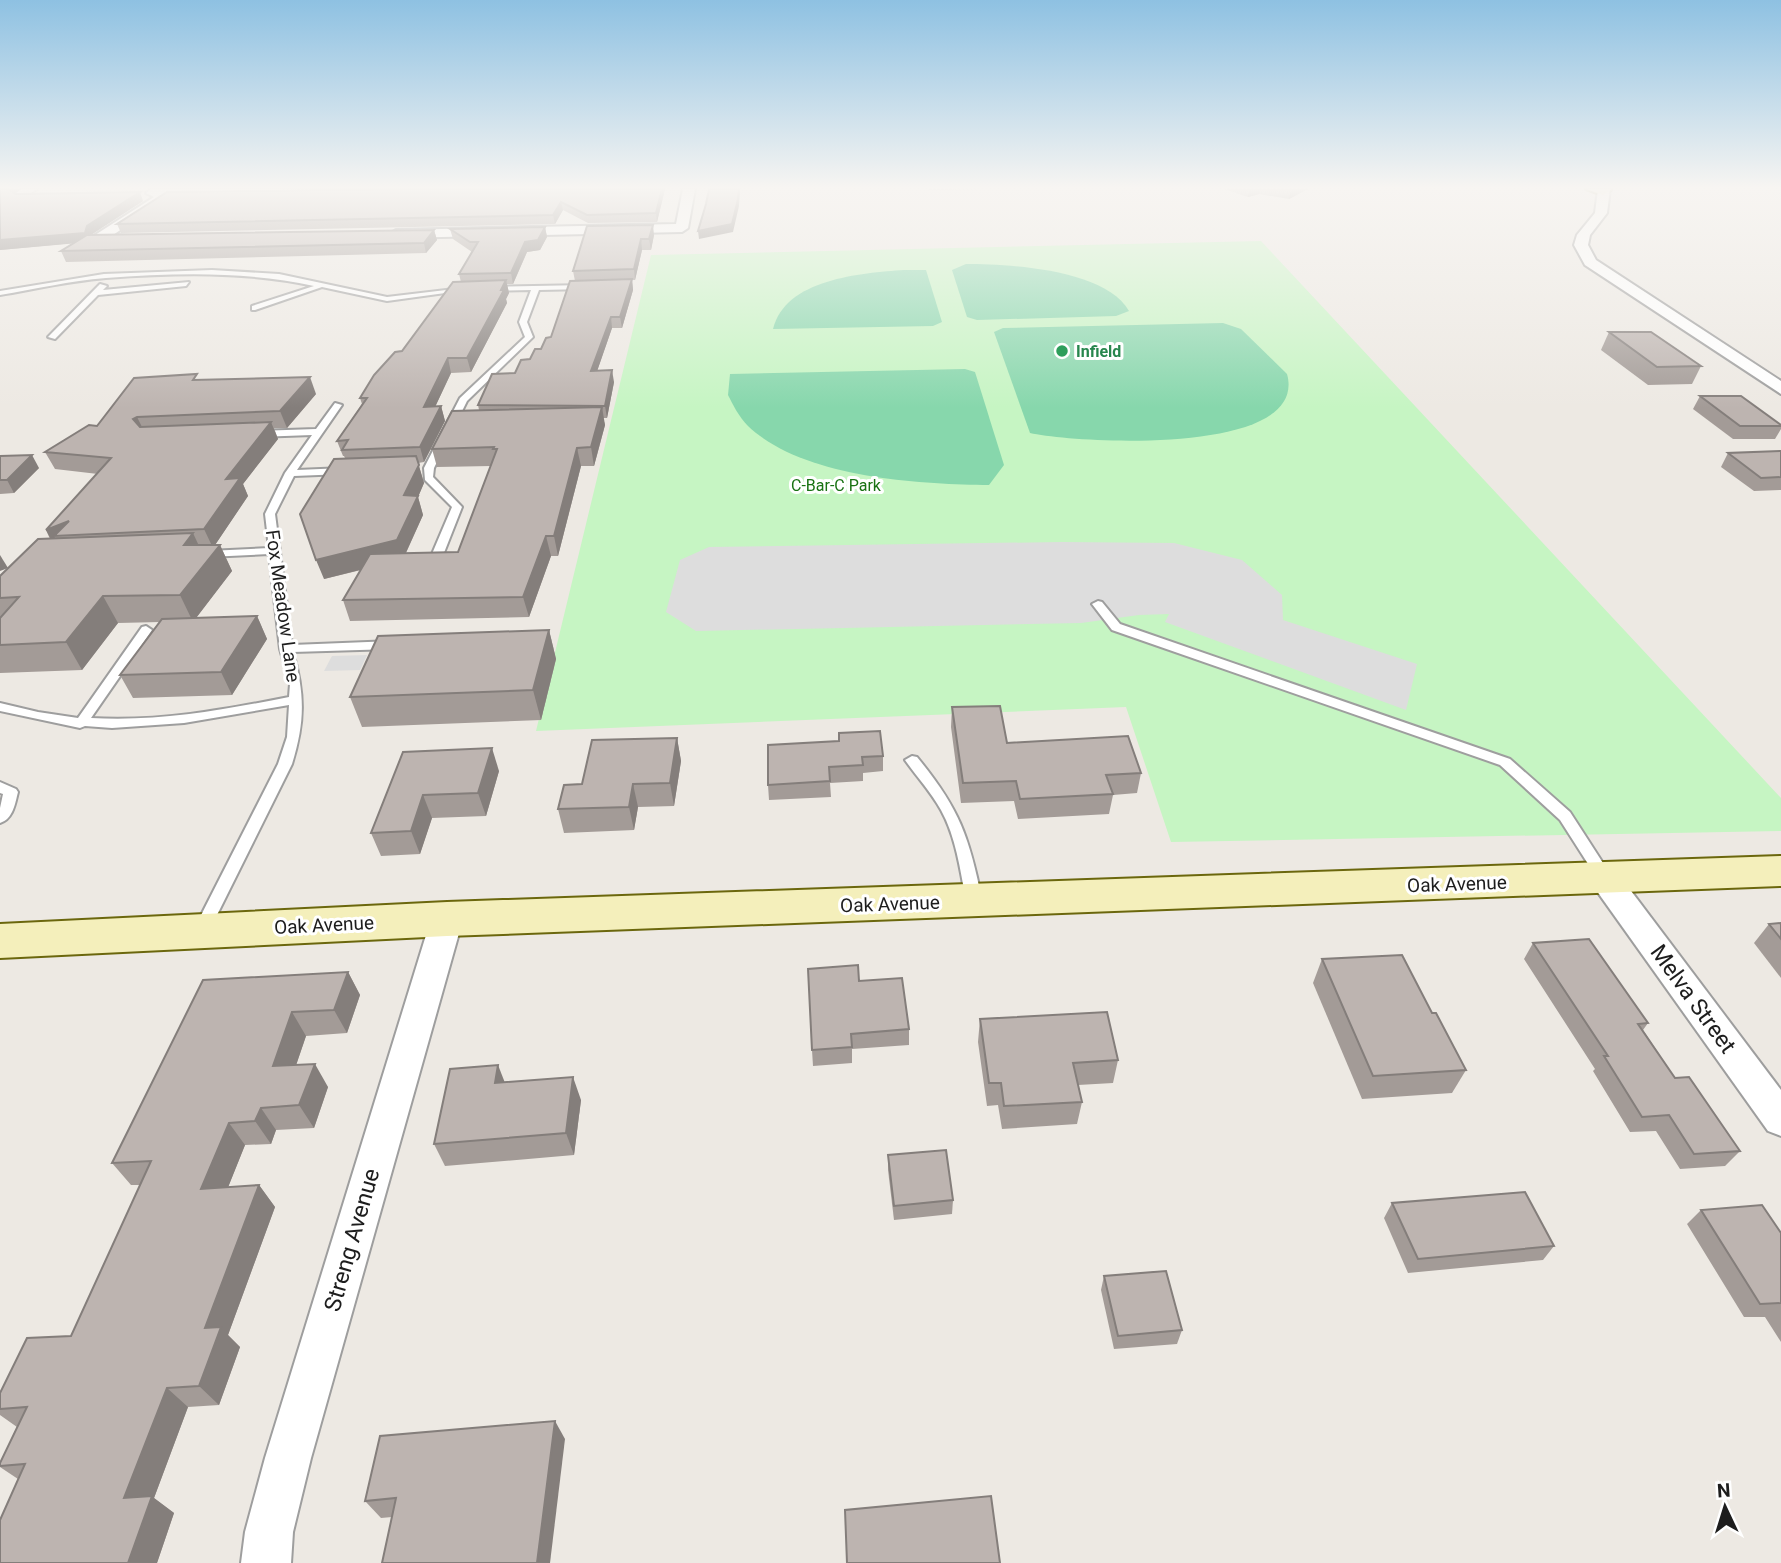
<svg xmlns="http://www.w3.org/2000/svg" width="1781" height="1563" font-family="Roboto,sans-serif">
<rect width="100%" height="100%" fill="#ede9e3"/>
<path fill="#c6f5c3" d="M1261,241L1781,798V831L1171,842L1126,707L536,731L651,255Z"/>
<g fill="#87d7ac">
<path d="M966,264C1009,264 1105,269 1129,311L1116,316L977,320L967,317L952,270Z"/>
<path d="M904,270H926L942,322L933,326L773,329C785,279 861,273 904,270Z"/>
<path d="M1223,323L1241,329L1287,374C1310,457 1073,443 1030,433L994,332L1003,328Z"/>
<path d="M965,369L975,372L1004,465L989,485C918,484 803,478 748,426C739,417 733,405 728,395L730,374Z"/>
</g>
<g fill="#ddd">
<path d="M1062,542L1174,543L1242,560L1282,595L1283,620L1417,664L1406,710L1165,622L1169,614L1139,615L1081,623L696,631L666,612L680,560L709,547Z"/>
<path d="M367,655L360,670L324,671L332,656Z"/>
</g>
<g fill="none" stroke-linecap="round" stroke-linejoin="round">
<defs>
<g id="lane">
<path d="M212,270L279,274L387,297L463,288L467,290L387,301L322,287L255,310H252V306L314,286C246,271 175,273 106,278C70,281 35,289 0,295V291L104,274Z"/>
<path d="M189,282L186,286L98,295L55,339L48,337L100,284L107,286L103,290Z"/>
<path d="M585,285L588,289L539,290L527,322L533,337L467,401L434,468L433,477L462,507L438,568L436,570H428L426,568L452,507L425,480L424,468L460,398L525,337L519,322L531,290L490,291L486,289L490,287Z"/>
<path d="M335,403L342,405L297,470L344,468L349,471L344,474L294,476L275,514L292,645L393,641L399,645L393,649L293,652C305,694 305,722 292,764L209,931L207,935L201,937L195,935L193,931L278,764L287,737L289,705L184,723L112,728L85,726L80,728L0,711V703L38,712L78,718L142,627L146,626L152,630L91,718C158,722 223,710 289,697L290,684L280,649L269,554L208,557L203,554L208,551L269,548L265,514L285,473L312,435L257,437L252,434L257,431L316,429Z"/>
<path d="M1098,601L1102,602L1120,624L1510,759L1570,812L1612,877L1609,881H1599L1560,820L1500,765L1112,630L1092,604Z"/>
<path d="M912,756L917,757C959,808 969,836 982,900L980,904H968L966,900C960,869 956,837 941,810C931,792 917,777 905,760Z"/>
<path d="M0,782L16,789L18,792C15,804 13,819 0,823V808L3,794L0,793Z"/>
</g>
<g id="street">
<path d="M22,189H37L0,211V202Z"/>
<path d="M152,189H369L370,191L364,195L170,196L113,235L129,236V242L92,243V237L154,197L146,193Z"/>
<path d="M683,189H695L688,228L682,232L396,238L389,234L396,230L676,224Z"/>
<path d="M1598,189H1610L1607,213L1590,235L1588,245L1596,260L1781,381V394L1585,265L1574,245L1577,235L1595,213Z"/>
<path d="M1605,868L1616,871L1781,1090V1136L1768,1131L1594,887L1590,879L1594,871Z"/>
<path d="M447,907L458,910L463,919L311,1458L293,1532L291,1563H241L245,1532L265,1458L431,919L436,910Z"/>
</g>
<g id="secondary">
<path d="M1586,189H1611V190L1603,195Z"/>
<path d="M1781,856V886L447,936L0,958V924L447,902Z"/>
</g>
</defs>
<use href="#lane" stroke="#9e9e9e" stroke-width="4"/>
<use href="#street" stroke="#9e9e9e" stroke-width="4"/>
<use href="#secondary" stroke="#6b670d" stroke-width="4"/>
<use href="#lane" fill="#fff" fill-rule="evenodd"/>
<use href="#street" fill="#fff" fill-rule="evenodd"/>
<use href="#secondary" fill="#f4efbb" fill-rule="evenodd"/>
</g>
<g fill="#a39b97">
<path d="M0,189H32H20L15,194H16L143,201L90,235L434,230L437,240L426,253L66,262L61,251L74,243L0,250Z"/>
<path d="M665,189L657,222L588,223L563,210L555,224L121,233L117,224Z"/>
<path d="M929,189H996L929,190Z"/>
<path d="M1224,189H1308L1289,199L1259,194L1248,197Z"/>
<path d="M587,226L654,235L651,250H642L635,280H632L633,290L622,328H612L597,371L614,382L607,418H603L605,425L594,466H581L558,556H551L529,617L350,621L343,600L361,570L324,579L345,458L344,456H343L337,441L362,404L360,398L402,351L461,282L459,274L472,252L453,239L450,229L545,227L547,237L540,250L527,252L513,284H507L509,293L506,299L507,303L471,372L451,373L435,407L441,406L445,421L424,462L418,463L424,483L418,497L423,515L406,553L458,552L491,466L437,467L432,449L479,410L478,405L541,349L551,337L575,281L573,271Z"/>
<path d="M1609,332L1701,366L1692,384L1648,385L1601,350Z"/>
<path d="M199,380L316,394L287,428H274L278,439L243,484L248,496L215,545H220L232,571L196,618L257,616L267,639L232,695L133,698L120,675L160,622L118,623L82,670L0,673V576L50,539L46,530L98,474L55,469L45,452L97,426Z"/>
<path d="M1700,396L1781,425V429L1775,439H1733L1693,409Z"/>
<path d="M1781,451V490L1754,491L1721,467L1728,453Z"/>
<path d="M0,456L39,468L14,493L0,494Z"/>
<path d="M549,630L556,659L541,720L362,727L350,697Z"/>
<path d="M952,707L1007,743L1141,773L1137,793L1113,795L1109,814L1018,819L1014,801L961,803L951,727Z"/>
<path d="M677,738L681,761L674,806L638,807L634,830L564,833L558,809L582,784Z"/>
<path d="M768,745L883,756V771L863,773V781L830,783L831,797L769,800L768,785Z"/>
<path d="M403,752L499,771L486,816L432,818L420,854L381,856L371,833Z"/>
<path d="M1781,923V978L1754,943L1769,924Z"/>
<path d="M1533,943L1648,1023L1643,1030L1675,1078L1740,1151L1725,1166L1680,1169L1656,1131L1630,1132L1593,1071L1595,1069L1524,959Z"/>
<path d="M1322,959L1466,1070L1452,1093L1362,1099L1313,983Z"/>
<path d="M348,972L360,995L347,1033L306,1036L296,1065L328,1087L314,1128L276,1130L271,1144L245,1145L228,1187L259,1185L275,1207L228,1335L240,1347L219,1405L188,1407L154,1498L174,1513L157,1563H0L18,1479L0,1467V1463L17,1427L0,1415V1393L71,1336L141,1185H131L112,1163L203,980Z"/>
<path d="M859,981L909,1029V1045L852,1049V1063L813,1066L812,1050Z"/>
<path d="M980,1019L1118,1060L1113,1083L1078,1085L1082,1102L1077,1124L1002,1129L998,1105L987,1106L978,1042Z"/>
<path d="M505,1082L581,1100L574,1155L445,1166L434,1144Z"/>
<path d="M888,1155L953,1200L952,1214L894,1220L888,1170Z"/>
<path d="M1392,1203L1554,1246L1543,1260L1408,1273L1384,1218Z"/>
<path d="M1701,1210L1781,1233V1342L1765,1317H1744L1687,1224Z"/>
<path d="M1104,1276L1182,1330L1177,1344L1114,1349L1101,1290Z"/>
<path d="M565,1439L392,1517L381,1518L365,1501Z"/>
</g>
<g fill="#847e7b">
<path d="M8,189H20L12,197Z"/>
<path d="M662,189H665L657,222L656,213Z"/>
<path d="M739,189H740L739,206L733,232L699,239L698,231Z"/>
<path d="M1250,189H1260L1259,194L1248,197Z"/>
<path d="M1294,189H1308L1289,199L1291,191Z"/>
<path d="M140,192L143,201L91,235L89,242L0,250V240L87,226Z"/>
<path d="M561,202L563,210L555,224L553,215Z"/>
<path d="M653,225L654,235L651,250L649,239Z"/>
<path d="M545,227L547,237L540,250L527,252L513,284L511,273L525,242Z"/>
<path d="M434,230L437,240L426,253L424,243Z"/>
<path d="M641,239L642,250L635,280L634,269Z"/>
<path d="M632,279L633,290L622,328L620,317Z"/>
<path d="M506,280L509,293L506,299L507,303L471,372L467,358Z"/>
<path d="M611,317L612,328L593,383L591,371Z"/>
<path d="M448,358L451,373L428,422L424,407Z"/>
<path d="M612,370L614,382L607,418L605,406Z"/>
<path d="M310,377L316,394L287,428L280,411Z"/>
<path d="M441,406L445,421L424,462L420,447Z"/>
<path d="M602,407L605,425L594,466L591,447Z"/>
<path d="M137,417L145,433L133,419Z"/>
<path d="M271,422L278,439L243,484L248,496L213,548L204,529L226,479Z"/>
<path d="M577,448L581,466L558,556L554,536Z"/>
<path d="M32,455L39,468L14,493L7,480Z"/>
<path d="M416,456L424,483L418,497L423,515L403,559L324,579L316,560L404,495Z"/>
<path d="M69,521L54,536L60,547L56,549L46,530Z"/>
<path d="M193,533L205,559L184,545Z"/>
<path d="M546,536L551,556L529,617L523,597Z"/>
<path d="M220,545L232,571L193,622L180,595Z"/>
<path d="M0,555L8,568L0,571Z"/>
<path d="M103,596L118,623L82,670L66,642Z"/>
<path d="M257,616L267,639L232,695L221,672Z"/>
<path d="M549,630L556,659L541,720L533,690Z"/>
<path d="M677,738L681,761L674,806L670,783Z"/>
<path d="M492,748L499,771L486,816L478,793Z"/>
<path d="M633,784L638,807L634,830L629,807Z"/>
<path d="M423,795L432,818L420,854L411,831Z"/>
<path d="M348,972L360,995L347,1033L334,1010Z"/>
<path d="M292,1012L306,1036L288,1089L273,1066Z"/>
<path d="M315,1064L328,1087L314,1128L299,1105Z"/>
<path d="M498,1065L507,1088L495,1083Z"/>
<path d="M573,1077L581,1100L574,1155L566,1133Z"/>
<path d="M261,1108L276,1130L271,1144L255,1121Z"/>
<path d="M229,1123L245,1145L219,1210L201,1189Z"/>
<path d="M259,1185L275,1207L228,1335L240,1347L219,1405L199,1386L205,1328Z"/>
<path d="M167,1388L188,1407L154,1498L174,1513L157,1563H128L124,1498Z"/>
<path d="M555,1421L565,1439L550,1563H537Z"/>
</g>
<g fill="#bdb4b0" stroke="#847e7b" stroke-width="2">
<path d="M0,189H8L16,194L140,192L87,226L85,233L0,240Z"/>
<path d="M405,189H662L656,213L587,215L561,202L553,215L117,224L167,192Z"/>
<path d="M709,189H739L738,199L732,224L698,231L706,204Z"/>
<path d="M653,225L649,239H641L634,269L573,271L587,226Z"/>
<path d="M545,227L538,240L525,242L511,273L459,274L478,242H470L450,229Z"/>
<path d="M434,230L424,243L61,251L87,235Z"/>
<path d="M632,279L620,317H611L591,371L612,370L605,406L478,405L492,374L515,373L521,360L530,359L535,349H541L546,338L551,337L570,281Z"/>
<path d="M506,280L501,290H504L467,358H448L424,407L441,406L420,447L342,450L348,440L337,441L367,398H360L374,375L395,352L402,351L453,282Z"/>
<path d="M1609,332H1651L1701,366L1657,367Z"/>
<path d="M197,374L193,380L310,377L280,411L137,417L133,419L140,427L271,422L226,479L240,478L204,529L54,536L69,521L46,530L111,458L45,452L89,425L97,426L134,378Z"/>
<path d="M1700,396H1741L1781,425V426H1740Z"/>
<path d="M602,407L591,447L577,448L554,536H546L523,597L343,600L370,554L458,552L497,449H493L494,447L432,449L452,411Z"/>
<path d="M1781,451V477L1761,478L1728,453Z"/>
<path d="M32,455L7,480H0V456Z"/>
<path d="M416,456L419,465L404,495L418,496L397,540L316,560L300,514L334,459Z"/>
<path d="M193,533L184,545H220L180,595L103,596L66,642L0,645V618L19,597L0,598V576L38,539Z"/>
<path d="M257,616L221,672L120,675L162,619Z"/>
<path d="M549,630L533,690L350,697L378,636Z"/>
<path d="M1000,706L1007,743L1128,736L1141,773L1106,775L1113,794L1020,799L1016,781L963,783L952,707Z"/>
<path d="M880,731L883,756L862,757L863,765L829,767L830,781L768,785V745L839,741V733Z"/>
<path d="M677,738L670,783L633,784L629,807L558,809L564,785L582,784L592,740Z"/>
<path d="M492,748L478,793L423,795L411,831L371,833L403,752Z"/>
<path d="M1781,923V939L1769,924Z"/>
<path d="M1589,939L1648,1023L1638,1024L1675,1078L1689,1077L1740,1151L1694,1154L1669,1115L1642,1117L1604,1056H1608L1533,943Z"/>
<path d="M1402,955L1432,1013H1436L1466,1070L1373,1076L1322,959Z"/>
<path d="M858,965L859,981L902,978L909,1029L851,1034L852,1047L812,1050L808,969Z"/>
<path d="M348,972L334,1010L292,1012L273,1066L315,1064L299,1105L261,1108L255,1121L229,1123L201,1189L259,1185L205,1328L221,1327L199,1386L167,1388L124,1498L152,1496L128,1563H0V1520L25,1464L0,1466V1463L27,1407L0,1409V1393L27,1338L71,1336L151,1161L112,1163L203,980Z"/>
<path d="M1107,1012L1118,1060L1073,1063L1082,1102L1004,1106L1001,1083H989L980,1019Z"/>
<path d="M498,1065L495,1083L573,1077L566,1133L434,1144L450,1069Z"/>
<path d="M946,1150L953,1200L894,1206L888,1155Z"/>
<path d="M1525,1192L1554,1246L1418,1259L1392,1203Z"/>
<path d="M1762,1205L1781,1233V1303L1760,1304L1701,1210Z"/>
<path d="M1166,1271L1182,1330L1118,1336L1104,1276Z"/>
<path d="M555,1421L537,1563H382L396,1498L365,1501L380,1436Z"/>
<path d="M991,1496L1000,1563H847L845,1510Z"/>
</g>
<linearGradient id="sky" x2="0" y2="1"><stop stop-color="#8ec1e2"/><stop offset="0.46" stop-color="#f7f5f2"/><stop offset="1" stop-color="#f7f5f2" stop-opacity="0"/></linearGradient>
<rect width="1781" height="408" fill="url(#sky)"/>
<circle fill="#2e9e5b" stroke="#fff" stroke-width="2.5" cx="1062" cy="351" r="7"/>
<g text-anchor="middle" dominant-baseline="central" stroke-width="6" stroke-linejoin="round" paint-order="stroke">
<g font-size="16" font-weight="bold" fill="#27864d" stroke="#fff" text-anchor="start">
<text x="1076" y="351">Infield</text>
</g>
<g font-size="16" fill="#197213" stroke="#fff">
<text x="836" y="485">C-Bar-C Park</text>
</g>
<g font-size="19" fill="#1d1d1d" stroke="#fff">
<text transform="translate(283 606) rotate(82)">Fox Meadow Lane</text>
<text transform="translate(1457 884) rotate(-2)">Oak Avenue</text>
<text transform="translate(890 904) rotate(-2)">Oak Avenue</text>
<text transform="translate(324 925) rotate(-3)">Oak Avenue</text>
</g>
<g font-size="23" fill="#1d1d1d" stroke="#fff">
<text transform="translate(1693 999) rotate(54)">Melva Street</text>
<text transform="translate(352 1240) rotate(-74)">Streng Avenue</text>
</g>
</g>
<g transform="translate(1725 1507) rotate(356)" stroke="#ffffff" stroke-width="5" paint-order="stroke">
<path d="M0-5L12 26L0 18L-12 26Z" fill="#1d1d1d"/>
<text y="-10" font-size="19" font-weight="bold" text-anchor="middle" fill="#1d1d1d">N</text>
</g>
</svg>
